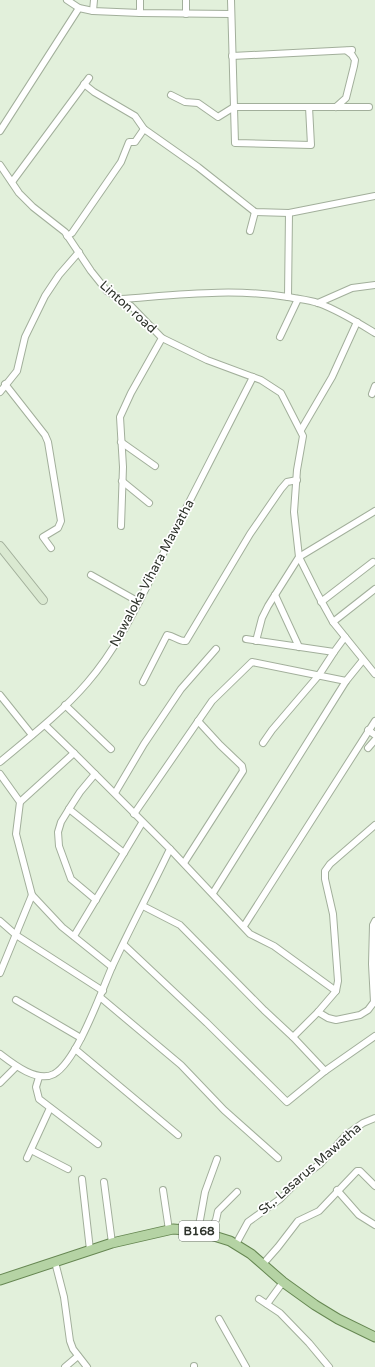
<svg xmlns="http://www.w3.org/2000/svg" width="375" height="1367" font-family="'Varela Round',sans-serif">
<rect width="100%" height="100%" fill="#e2f0db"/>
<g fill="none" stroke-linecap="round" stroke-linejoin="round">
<defs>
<g id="street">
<path d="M67,0L79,8L93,11L140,13L231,14"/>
<path d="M140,0V13"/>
<path d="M186,0V14"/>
<path d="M231,0L235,143L311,145L309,107"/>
<path d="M93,11L94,0"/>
<path d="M232,56L352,50"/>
<path d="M84,84L94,92L135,116L144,129L198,167L255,212L289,213L375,196"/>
<path d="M171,95L185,102L198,103L218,117L234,107H369"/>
<path d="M336,107L346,98L354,66L355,60L352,55L347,51"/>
<path d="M0,131L79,8"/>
<path d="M0,165L19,193L33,207L65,232L91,271L107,291L131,306L162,338L207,360L261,380L281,393L303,436L297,470L294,512L299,557L318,595L333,622L375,674"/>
<path d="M12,182L89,78"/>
<path d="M250,231L255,212"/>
<path d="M67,236L72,233L121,162L129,142H135L144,129"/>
<path d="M288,297L289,213"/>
<path d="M121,299C177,295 233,288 288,297C298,299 309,300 318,303C338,310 357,322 375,333"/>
<path d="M318,303L352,288L375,285"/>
<path d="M280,337L298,299"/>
<path d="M5,384L45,435L48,442L61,521L58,528L43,537L51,548"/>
<path d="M0,392L17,371L25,337L45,296L59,275L79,252"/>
<path d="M372,394L375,386"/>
<path d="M301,430L332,377L357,322"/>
<path d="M121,442L155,466"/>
<path d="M122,481L149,503"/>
<path d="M121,526L123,467L120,417L131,393L162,338"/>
<path d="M91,575L139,602"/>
<path d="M275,595L299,647"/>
<path d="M321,602L373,562"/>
<path d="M333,622L375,589"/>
<path d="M246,639L334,652L345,637"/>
<path d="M256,641L262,618L268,606L299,557L375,511"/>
<path d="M143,682L167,635C175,636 179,642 186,641L250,534L281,489L287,482L297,480"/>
<path d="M0,695L32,735"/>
<path d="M65,705L111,749"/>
<path d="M368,730L375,735"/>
<path d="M263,743L272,730L319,675L334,652"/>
<path d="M368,748L375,740"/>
<path d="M0,762C30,737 62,712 87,683C121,644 142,595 165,550C194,492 224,434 253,377"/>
<path d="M0,774L20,802L16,834L32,895L0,973"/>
<path d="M95,774L80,792L69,809L61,822L58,832L59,846L71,879L96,900"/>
<path d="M115,793L144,744L181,689L216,649"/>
<path d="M20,802L74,753"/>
<path d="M69,809L124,853"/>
<path d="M134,814L212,701L252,662L346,681"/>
<path d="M170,849L250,934L274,946L336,991"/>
<path d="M184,863L243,771L242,766L220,745L198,721"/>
<path d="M213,893L346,681L363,660"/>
<path d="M32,895L62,927L112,967"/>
<path d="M143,906L180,925L264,1010L293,1037L325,1071"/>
<path d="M0,921L16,935L103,991"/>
<path d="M244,926L375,721"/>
<path d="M74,936L142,823"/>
<path d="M124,945L207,1023L287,1102L325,1071L375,1036"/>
<path d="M100,997L181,1065L224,1110L278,1158"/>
<path d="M16,1000L81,1038"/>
<path d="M318,1012L328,1018L336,1020L360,1015L368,1010L374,1002L372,964L373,925L375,921"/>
<path d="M293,1037L318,1012L336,991L338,981L333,914L325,879V871L330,864L375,825"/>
<path d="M75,1049L178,1135"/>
<path d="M0,1054C13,1064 37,1083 54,1074C77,1061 101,992 112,967C130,928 151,889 170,849L74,753L45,725"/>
<path d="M39,1077L36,1087L39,1099L98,1144"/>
<path d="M0,1083L16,1067"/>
<path d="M31,1150L68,1169"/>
<path d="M27,1158L50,1108"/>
<path d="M82,1179L90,1250"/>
<path d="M104,1182L112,1243"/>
<path d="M163,1190L169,1230"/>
<path d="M337,1190L359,1215L375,1225"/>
<path d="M198,1231L205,1192L217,1159"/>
<path d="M208,1234L216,1220L218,1211L237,1192"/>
<path d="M236,1244L248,1222L280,1199L302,1177L320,1164L346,1135L363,1123L375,1118"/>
<path d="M55,1262L64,1297L70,1341L73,1349L87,1367"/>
<path d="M263,1264L278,1247L298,1221L319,1211L357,1171H360L375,1186"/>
<path d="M259,1299L280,1313L309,1343L329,1367"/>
<path d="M267,1304L283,1282"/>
<path d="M219,1319L246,1367"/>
<path d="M194,1366V1367"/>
<path d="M65,1367L78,1356"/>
</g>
<path id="secondary" d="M0,546L43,600"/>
<path id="primary" d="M0,1280L112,1243L173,1229L198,1231L230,1241L251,1254L283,1282L315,1305L338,1319L375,1337"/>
</defs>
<use href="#street" stroke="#a2af9b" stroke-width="8"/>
<use href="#secondary" stroke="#a2af9b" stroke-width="10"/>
<use href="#primary" stroke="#668752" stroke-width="11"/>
<use href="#street" stroke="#fff" stroke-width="6"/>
<use href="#secondary" stroke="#dae9d1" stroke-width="8"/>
<use href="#primary" stroke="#b5d3a4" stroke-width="9"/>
</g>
<g text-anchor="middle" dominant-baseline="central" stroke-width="3.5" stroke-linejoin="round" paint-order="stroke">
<rect fill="#fff" stroke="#6c706a" stroke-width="1" x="179" y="1221" width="40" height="20" rx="3"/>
<g font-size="12" font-weight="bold" fill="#2d322a">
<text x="199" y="1231">B168</text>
</g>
<g font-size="13" fill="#2d322a" stroke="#fff">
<text transform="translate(128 307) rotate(42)">Linton road</text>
<text transform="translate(152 573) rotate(-62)">Nawaloka Vihara Mawatha</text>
<text transform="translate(310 1169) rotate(-41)">St,. Lasarus Mawatha</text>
</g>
</g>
</svg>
